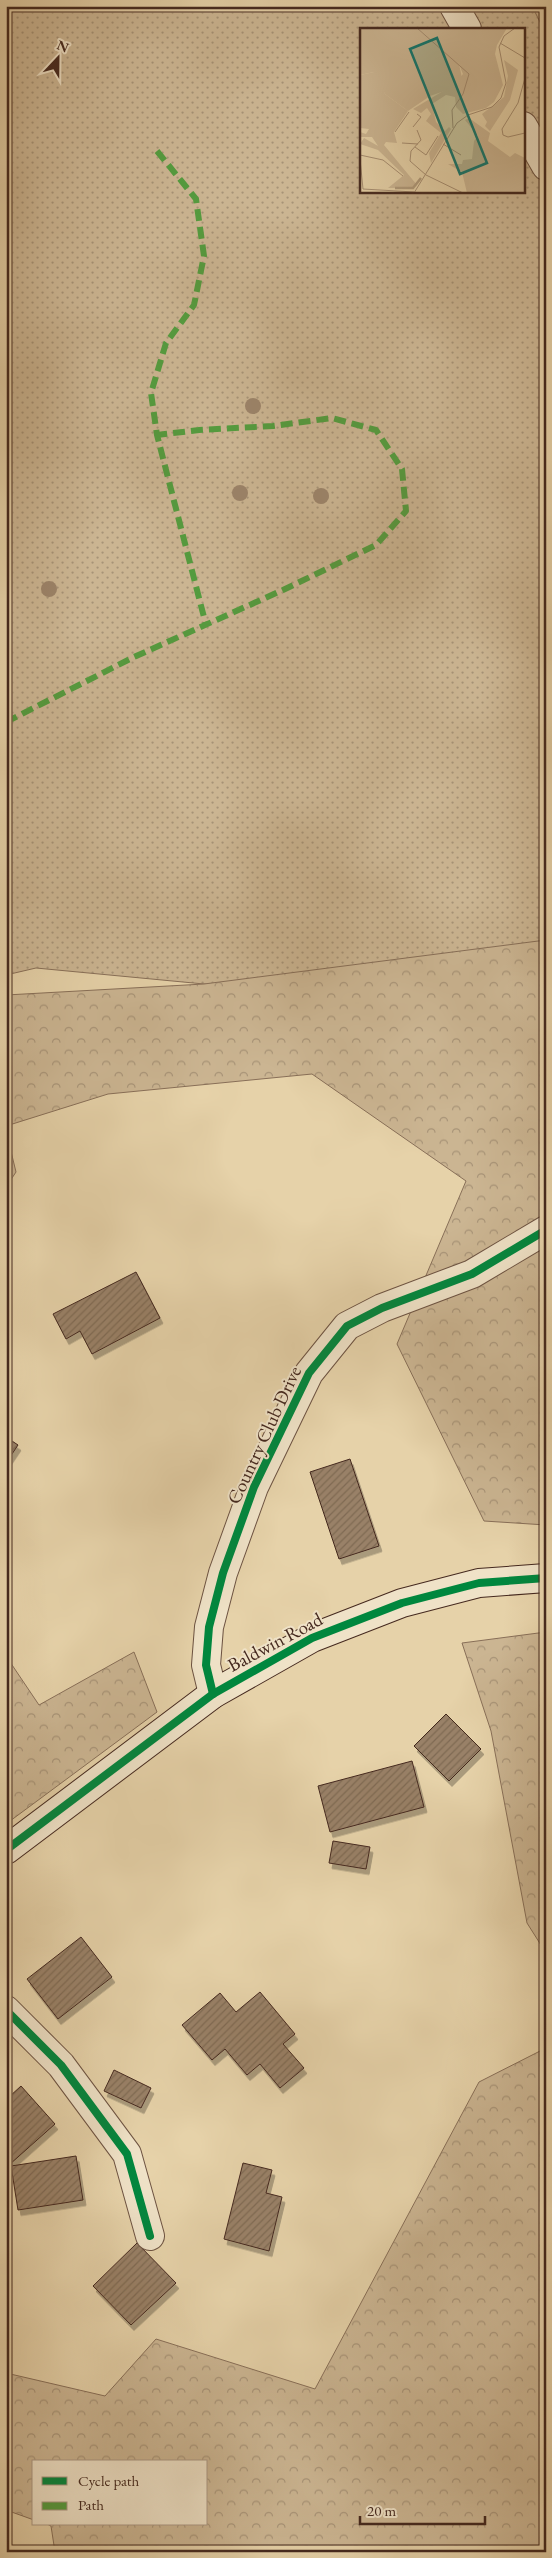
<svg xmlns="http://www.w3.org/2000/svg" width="552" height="2558" font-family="'EB Garamond',serif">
<defs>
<pattern id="grass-dots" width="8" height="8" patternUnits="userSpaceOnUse" patternTransform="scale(1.25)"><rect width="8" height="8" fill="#cbb592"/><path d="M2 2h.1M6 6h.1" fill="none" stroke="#a79377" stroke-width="1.8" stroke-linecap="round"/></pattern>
<pattern id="forest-crowns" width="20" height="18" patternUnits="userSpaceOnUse" patternTransform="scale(1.25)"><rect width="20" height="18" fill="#cbb592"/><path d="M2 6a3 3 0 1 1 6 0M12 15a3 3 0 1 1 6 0" fill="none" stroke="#a79377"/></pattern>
<pattern id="building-hatch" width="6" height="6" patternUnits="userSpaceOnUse" patternTransform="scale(1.25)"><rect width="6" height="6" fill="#998167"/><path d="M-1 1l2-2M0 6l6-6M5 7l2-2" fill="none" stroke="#7f6a54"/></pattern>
<filter id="shadow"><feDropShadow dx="3" dy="5.5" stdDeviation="0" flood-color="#0004"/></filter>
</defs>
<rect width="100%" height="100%" fill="#e6d2a9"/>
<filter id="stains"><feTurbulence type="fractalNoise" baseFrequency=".004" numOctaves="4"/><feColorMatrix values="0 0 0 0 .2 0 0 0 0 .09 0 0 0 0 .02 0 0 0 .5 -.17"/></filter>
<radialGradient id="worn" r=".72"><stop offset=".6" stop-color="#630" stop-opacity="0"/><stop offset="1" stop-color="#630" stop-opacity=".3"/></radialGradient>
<path fill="url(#grass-dots)" stroke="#886f58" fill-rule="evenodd" d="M6,6H546V995L204,984L36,968L6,975ZM361,29H523V191H361Z"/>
<g fill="url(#forest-crowns)" stroke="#886f58">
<path d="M532,6H546V34Z"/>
<path d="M546,940V1525L484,1521L397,1344L466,1181L312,1074L108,1094L6,1126V995L204,984Z"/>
<path d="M6,1131L16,1172L6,1187Z"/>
<path d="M546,1632V1953L527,1923L491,1731L462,1643Z"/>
<path d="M134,1652L157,1712L6,1824V1656L39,1705Z"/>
<path d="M546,2048V2552H55L51,2526L47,2524H206V2462H34V2520L6,2510V2373L105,2396L156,2339L315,2389L479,2082Z"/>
</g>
<g fill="url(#building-hatch)" stroke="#45291f" filter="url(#shadow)">
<path d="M136,1272L160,1318L92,1354L80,1331L66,1339L53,1314Z"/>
<path d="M6,1437L18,1445L6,1463Z"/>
<path d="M350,1459L379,1546L339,1559L310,1472Z"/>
<path d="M446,1714L481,1749L449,1781L414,1746Z"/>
<path d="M412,1761L424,1807L330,1832L318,1786Z"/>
<path d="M333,1841L370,1847L366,1869L329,1863Z"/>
<path d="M81,1937L112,1977L58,2019L27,1979Z"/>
<path d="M260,1992L295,2034L283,2044L304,2068L280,2088L260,2064L247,2075L225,2049L212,2060L182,2025L220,1993L236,2012Z"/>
<path d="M114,2070L151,2088L141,2108L104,2091Z"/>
<path d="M21,2086L55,2124L9,2165L6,2161V2094L9,2097Z"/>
<path d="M76,2156L83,2200L18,2210L11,2166Z"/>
<path d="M243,2163L272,2170L266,2193L282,2197L269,2251L224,2239Z"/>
<path d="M137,2243L176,2283L131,2325L93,2286Z"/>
</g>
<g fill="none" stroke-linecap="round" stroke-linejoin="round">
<defs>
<g id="street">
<path d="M454,6L467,29"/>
<path d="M523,126L546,166"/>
<path d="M213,1694L206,1665L209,1627L223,1573L254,1487L309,1373L347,1326L382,1308L472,1274L546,1230"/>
<path d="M6,2010L61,2065L127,2154L150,2236"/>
</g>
<path id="secondary" d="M6,1850L213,1694L312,1638L402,1603L479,1583L546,1578"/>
</defs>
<use href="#street" stroke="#6d5342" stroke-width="30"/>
<use href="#secondary" stroke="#45291f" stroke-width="30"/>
<use href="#street" stroke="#efe2c7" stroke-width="28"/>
<use href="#secondary" stroke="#efe2c7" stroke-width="28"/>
<g stroke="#549c3f" stroke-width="6" stroke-dasharray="12 6" stroke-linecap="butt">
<path d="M157,151L196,199L204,256L194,305L166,343L151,393L157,435L206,625"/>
<path d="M6,722L134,657L283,590L376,545L406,511L402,469L376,430L332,418L273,426L199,430L157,435"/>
</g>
<defs>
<g id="cycleway">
<path d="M213,1694L206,1665L209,1627L223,1573L254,1487L309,1373L347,1326L382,1308L472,1274L546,1230"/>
<path d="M6,1850L213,1694L312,1638L402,1603L479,1583L546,1578"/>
<path d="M6,2010L61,2065L127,2154L150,2236"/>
</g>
</defs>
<use href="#cycleway" stroke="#efe2c7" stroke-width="11"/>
<use href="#cycleway" stroke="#00873e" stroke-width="8"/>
</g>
<g fill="#9c846a">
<circle cx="253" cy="406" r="8"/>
<circle cx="240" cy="493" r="8"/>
<circle cx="321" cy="496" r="8"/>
<circle cx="49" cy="589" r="8"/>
</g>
<g text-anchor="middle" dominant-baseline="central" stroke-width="4" stroke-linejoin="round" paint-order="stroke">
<g font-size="19" fill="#45291f" stroke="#efe2c7">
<text transform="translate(264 1435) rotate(-65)">Country Club Drive</text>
<text transform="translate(275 1642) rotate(-28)">Baldwin Road</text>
</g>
</g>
<g transform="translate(360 28)">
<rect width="165" height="165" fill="#e6d2a9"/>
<path d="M0,0H74L95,17L102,50L96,59L70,68L48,83L25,66L14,44L0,47Z" fill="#cbb592"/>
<path d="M64,0H147L137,17L135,26L143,57L134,74L126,80L103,86L96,79L95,69L86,67L72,76L76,94L85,103L89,99L91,101L71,135L69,125L81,105L66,93L71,86L67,80L61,85L53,81L95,56L103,46L96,29ZM144,32L158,42L150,72L130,103L125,98L127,94L122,86L144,69L148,48ZM14,44L18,45L25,66L48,83L34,104L37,115L26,114L24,117L57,157L53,160H28L44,147L18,122L0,116L4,110L18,118L12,109H0V104L6,106L9,101L0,100V47ZM109,90L130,105L128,113L150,129L155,125L165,130V165H107L102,144L88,136H102L103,132L112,131L114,113L118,108L105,92Z" fill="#cbb592"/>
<path fill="none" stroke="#af997a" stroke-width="2.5" d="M35,160H53L61,150"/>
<path fill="none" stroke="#a68e72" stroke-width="1" d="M57,0L109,46L103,66L92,82L93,100M140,15L165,30M165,50L158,75L142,101L143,107L148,109L165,105M53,99L61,89L57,86M57,102L61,112L51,123L50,133L66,147L103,165M35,104L49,84M42,115L58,116M83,116L101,127M55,119L66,127L78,108M0,127L23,132L43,148M0,131L3,161M3,161L54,164M54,165L97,95L108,87L132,79L141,70L146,55L139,19L144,8L155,0"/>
<path fill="#0f766e" fill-opacity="0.15" stroke="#0f766e" stroke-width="2.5" d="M77,10L127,135L100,146L50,21Z"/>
<rect width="165" height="165" fill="none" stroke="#45291f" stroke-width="2.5"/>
</g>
<rect width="552" height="2558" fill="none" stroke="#e6d2a9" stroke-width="25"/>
<rect x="8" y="8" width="537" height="2543" fill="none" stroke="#45291f" stroke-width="2.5"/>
<rect x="12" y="12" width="527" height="2533" fill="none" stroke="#45291f"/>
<rect x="32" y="2460" width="175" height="65" fill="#efe2c7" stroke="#ab9884"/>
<rect x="42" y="2477" width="25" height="8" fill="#00873e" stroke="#ab9884"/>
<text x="78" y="2486" font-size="15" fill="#45291f">Cycle path</text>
<rect x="42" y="2502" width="25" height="8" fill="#549c3f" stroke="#ab9884"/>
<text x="78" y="2510" font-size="15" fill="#45291f">Path</text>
<g transform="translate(58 58) rotate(22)" stroke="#efe2c7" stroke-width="4" paint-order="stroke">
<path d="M0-4L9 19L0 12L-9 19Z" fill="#45291f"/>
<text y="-8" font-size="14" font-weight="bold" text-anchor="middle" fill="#45291f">N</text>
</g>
<path d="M360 2516v8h125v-8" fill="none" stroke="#45291f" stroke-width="2.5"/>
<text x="367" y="2516" font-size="15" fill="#45291f" stroke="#efe2c7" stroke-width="4" paint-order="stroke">20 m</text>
<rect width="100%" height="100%" filter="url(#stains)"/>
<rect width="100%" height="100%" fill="url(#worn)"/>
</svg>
